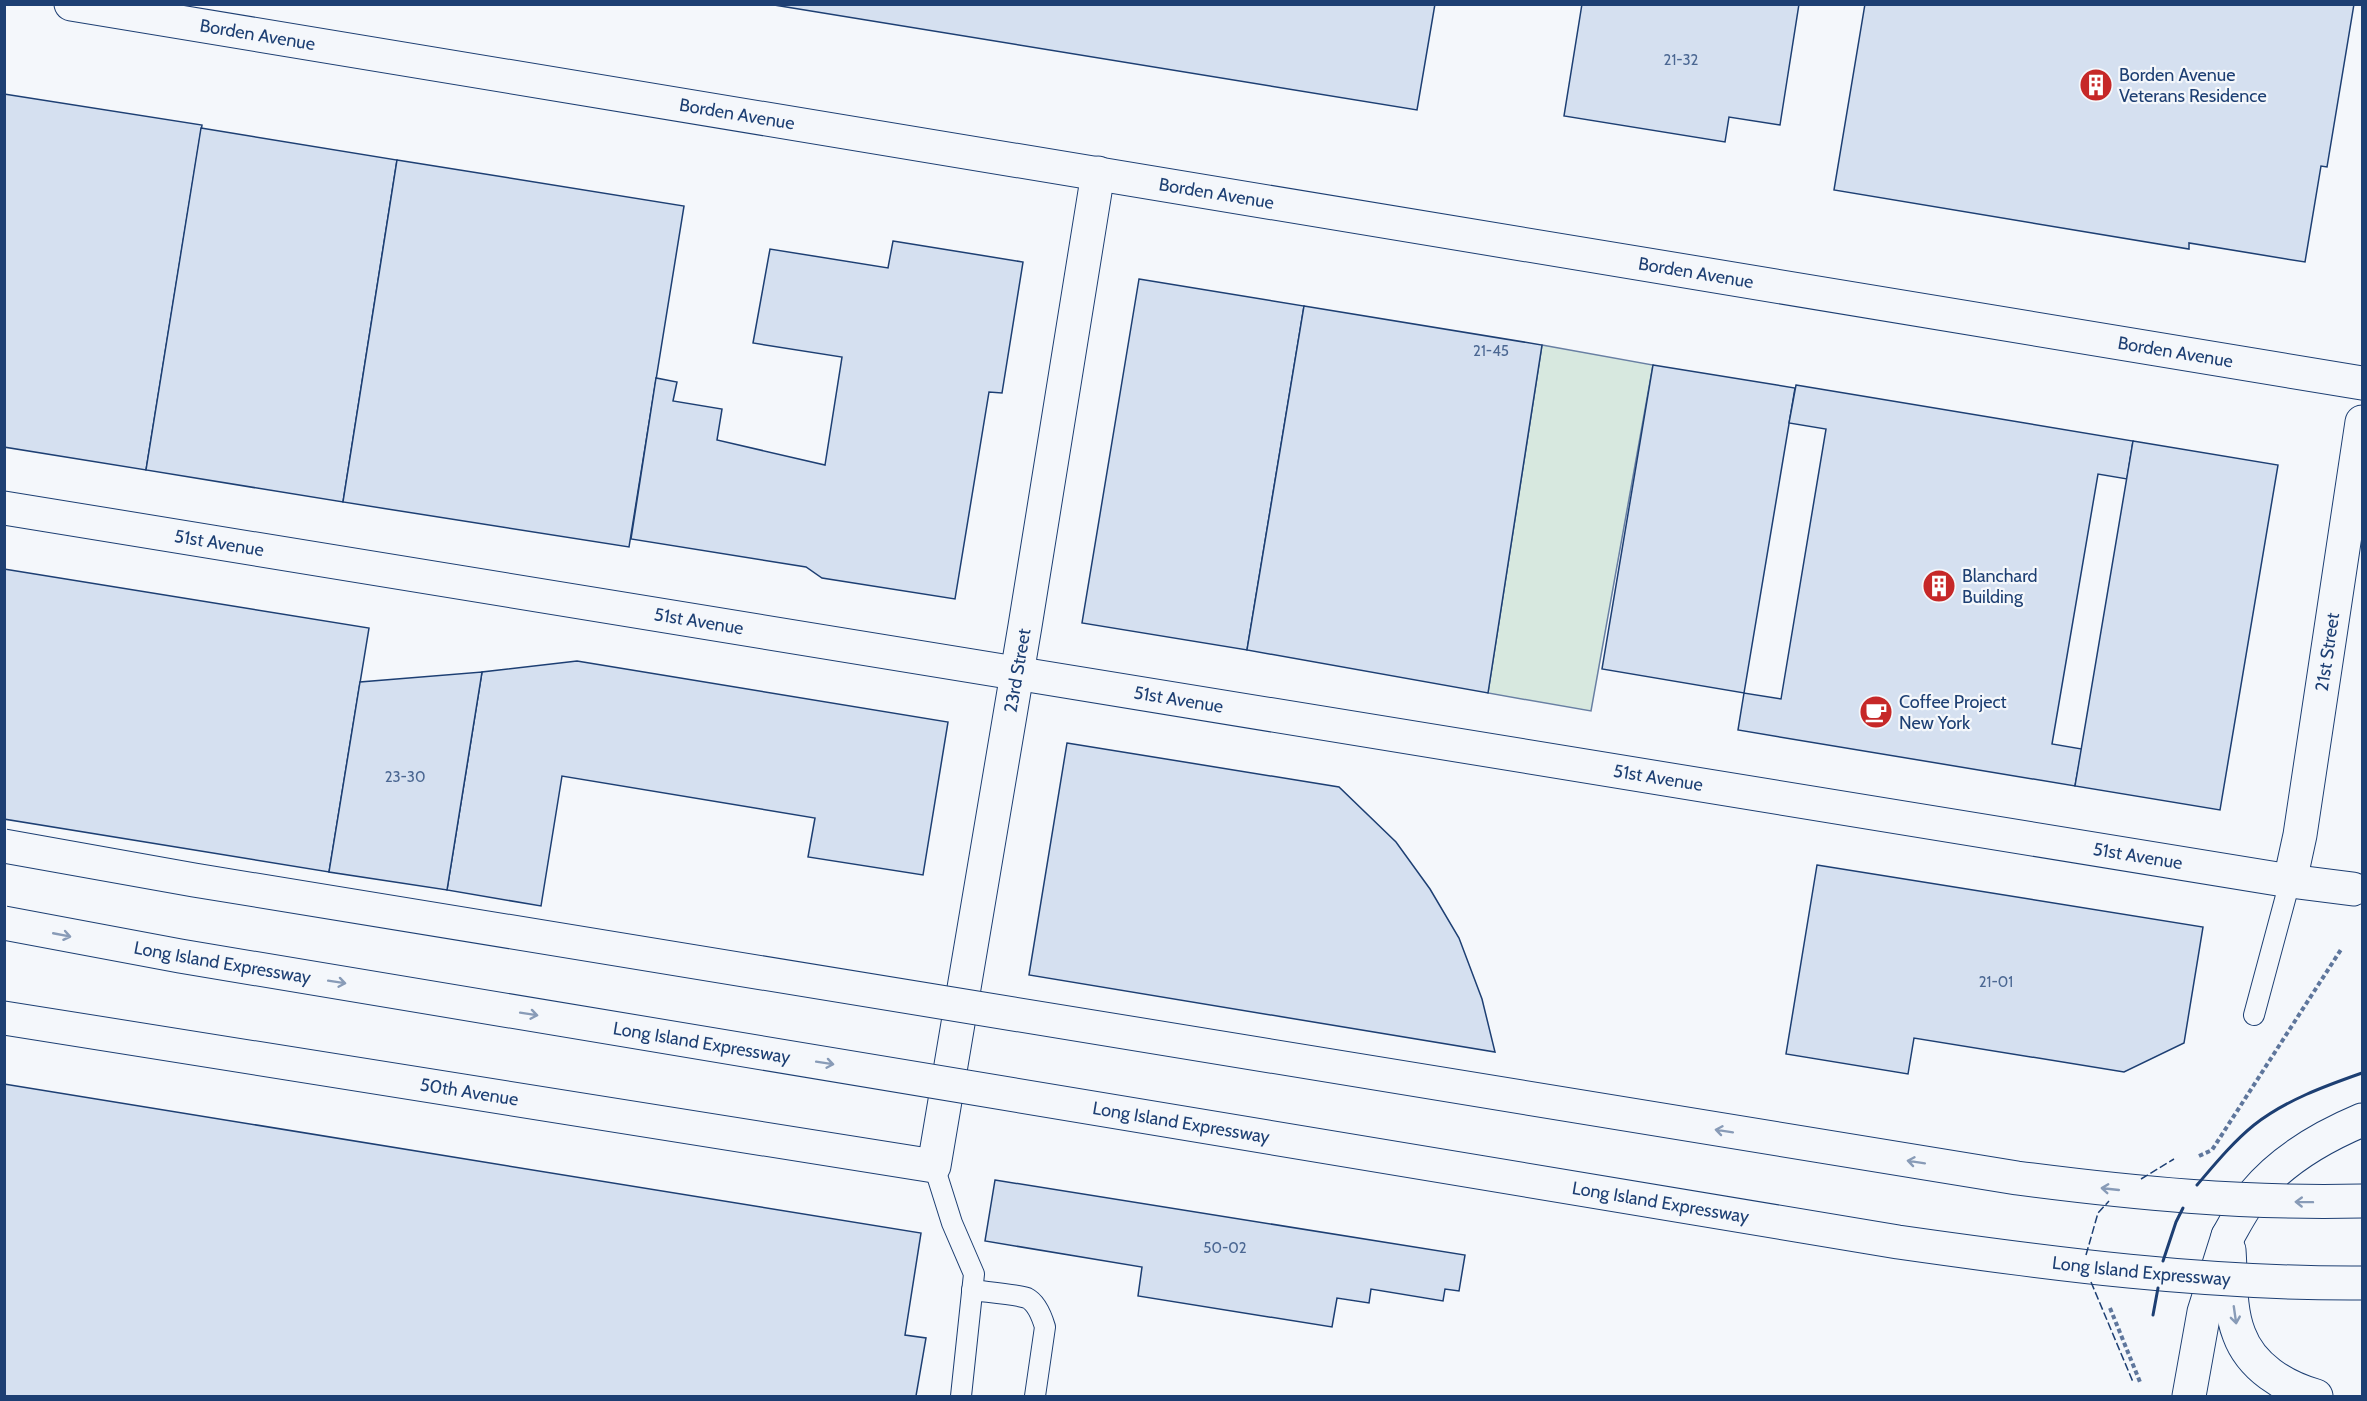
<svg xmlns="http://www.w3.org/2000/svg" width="2367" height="1401" font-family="Cabin,sans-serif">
<rect width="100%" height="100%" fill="#f4f7fb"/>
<path fill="#d7e8df" stroke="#687fa3" stroke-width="1.5" d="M1542,345L1653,365L1591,711L1488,693Z"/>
<g fill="#d5e0f0" stroke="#1d3f73" stroke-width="1.5">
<path d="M768,4H1435L1417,110Z"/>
<path d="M1582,4H1799L1780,125L1729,117L1725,142L1564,116Z"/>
<path d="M1865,4H2354L2327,167L2321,166L2305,262L2189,243V249L1834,190Z"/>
<path d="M4,94L202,125L146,470L4,447Z"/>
<path d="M201,128L397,160L343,502L146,470Z"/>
<path d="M397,160L684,206L629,547L343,502Z"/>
<path d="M893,241L1023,262L1002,393L989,392L955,599L822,578L806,567L631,539L656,378L677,382L673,401L722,409L717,440L825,465L842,357L753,343L770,249L888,268Z"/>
<path d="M1139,279L1304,306L1247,650L1082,623Z"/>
<path d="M1304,306L1542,345L1488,693L1247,650Z"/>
<path d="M1653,365L1795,388L1744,693L1602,669Z"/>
<path d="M1796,385L2133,441L2127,479L2098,474L2052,744L2082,749L2075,786L1738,730L1744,693L1781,699L1826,429L1789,423Z"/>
<path d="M2133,441L2278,465L2220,810L2075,786Z"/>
<path d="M4,569L369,628L329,872L4,819Z"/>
<path d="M577,661L948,722L923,875L808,857L815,818L562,776L541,906L447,890L482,672Z"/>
<path d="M482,672L447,890L329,872L360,682Z"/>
<path d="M1067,743L1339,787L1396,842L1430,889L1459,938L1482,999L1495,1052L1029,975Z"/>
<path d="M1817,865L2203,927L2184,1043L2124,1072L1914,1038L1908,1074L1786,1054Z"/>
<path d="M4,1084L921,1233L905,1335L926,1338L916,1396H4Z"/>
<path d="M995,1180L1465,1255L1459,1291L1445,1289L1443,1301L1371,1289L1369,1303L1337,1298L1332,1327L1138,1296L1142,1267L985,1241Z"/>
</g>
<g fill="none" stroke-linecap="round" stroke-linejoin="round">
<defs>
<g id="service">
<path d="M2254,1015L2290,881"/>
<path d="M934,1166L952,1223L974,1274L961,1396"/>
<path d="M972,1290C986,1292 1015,1294 1027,1298C1037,1303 1042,1317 1045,1327L1035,1396"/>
</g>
<g id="minor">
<path id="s1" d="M4,508L2290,881L2353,889"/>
<path id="s2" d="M2290,881L2300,835L2362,422"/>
<path id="s3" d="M4,1018L934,1166L1025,626L1098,173"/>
</g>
<path id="tertiary" d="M2229,1250C2231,1277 2229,1309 2239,1334C2251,1367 2284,1387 2316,1396"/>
<g id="secondary">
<path id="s4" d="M71,4L2362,383"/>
</g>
<path id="primary" d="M2189,1396L2204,1312L2228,1236"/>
<path id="motorway" d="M2228,1236C2236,1222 2244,1206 2255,1193C2283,1159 2324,1136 2362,1120"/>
</defs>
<use href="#service" stroke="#1d3f73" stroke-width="22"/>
<use href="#minor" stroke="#1d3f73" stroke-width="35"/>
<use href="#tertiary" stroke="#1d3f73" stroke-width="35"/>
<use href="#secondary" stroke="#1d3f73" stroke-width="35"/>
<use href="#primary" stroke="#1d3f73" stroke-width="35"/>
<use href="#motorway" stroke="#1d3f73" stroke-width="35"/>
<g stroke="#5e769c" stroke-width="4" stroke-dasharray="4.5 3" stroke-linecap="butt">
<path d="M2199,1156L2212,1150L2342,948"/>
<path d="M2110,1308L2140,1382"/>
</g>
<use href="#service" stroke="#f4f7fb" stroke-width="20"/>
<use href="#minor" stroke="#f4f7fb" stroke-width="33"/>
<use href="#tertiary" stroke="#f4f7fb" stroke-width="33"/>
<use href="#secondary" stroke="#f4f7fb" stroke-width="33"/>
<use href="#primary" stroke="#f4f7fb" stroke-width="33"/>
<use href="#motorway" stroke="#f4f7fb" stroke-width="33"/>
<defs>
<g id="motorway-bridge">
<path d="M4,846L194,880L2017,1178C2132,1193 2246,1204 2362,1201"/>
<path id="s5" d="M4,923L180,956L1898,1242C2052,1264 2206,1284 2362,1283"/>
</g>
</defs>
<use href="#motorway-bridge" stroke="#1d3f73" stroke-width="35" stroke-linecap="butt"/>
<use href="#motorway-bridge" stroke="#f4f7fb" stroke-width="33"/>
<g stroke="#1d3f73" stroke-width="1.5" stroke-dasharray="8 3" stroke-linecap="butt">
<path d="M2141,1179L2174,1159"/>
<path d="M2086,1255L2098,1213L2109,1201"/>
<path d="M2091,1282L2133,1382"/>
</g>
<g stroke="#1d3f73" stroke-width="3">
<path d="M2197,1185C2215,1164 2233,1142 2254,1125C2286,1100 2325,1086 2362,1073"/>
<path d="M2163,1261L2176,1222L2183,1208"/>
<path d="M2153,1315L2158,1288"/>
</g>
</g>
<defs><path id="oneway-shaft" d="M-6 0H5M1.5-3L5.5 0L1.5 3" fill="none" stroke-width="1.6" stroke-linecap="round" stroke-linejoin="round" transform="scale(1.5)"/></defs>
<g stroke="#889bb7">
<use href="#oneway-shaft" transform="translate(62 935) rotate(11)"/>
<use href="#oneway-shaft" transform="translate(337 982) rotate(9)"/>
<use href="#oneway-shaft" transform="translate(529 1014) rotate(9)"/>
<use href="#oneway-shaft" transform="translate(825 1063) rotate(9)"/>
<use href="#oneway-shaft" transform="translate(1724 1131) rotate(-171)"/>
<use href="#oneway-shaft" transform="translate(1916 1162) rotate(-171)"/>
<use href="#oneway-shaft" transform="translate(2110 1189) rotate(-174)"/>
<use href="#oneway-shaft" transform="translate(2304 1202) rotate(-179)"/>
<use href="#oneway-shaft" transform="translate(2235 1315) rotate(82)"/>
</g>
<defs>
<symbol id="building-disc" viewBox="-11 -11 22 22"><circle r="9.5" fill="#c62828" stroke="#f4f7fb"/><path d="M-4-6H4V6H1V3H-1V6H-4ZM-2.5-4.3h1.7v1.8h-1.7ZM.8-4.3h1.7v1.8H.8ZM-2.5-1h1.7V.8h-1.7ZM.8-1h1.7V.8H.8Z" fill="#fff"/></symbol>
<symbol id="cafe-disc" viewBox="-11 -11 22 22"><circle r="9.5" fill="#c62828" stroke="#f4f7fb"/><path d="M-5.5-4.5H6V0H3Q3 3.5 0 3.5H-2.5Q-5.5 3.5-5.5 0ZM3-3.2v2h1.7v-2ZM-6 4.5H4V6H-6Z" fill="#fff"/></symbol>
</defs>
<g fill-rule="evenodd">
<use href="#building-disc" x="2077" y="66" width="38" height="38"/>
<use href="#building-disc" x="1920" y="567" width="38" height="38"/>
<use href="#cafe-disc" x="1857" y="693" width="38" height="38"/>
</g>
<g text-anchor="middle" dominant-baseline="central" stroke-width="4.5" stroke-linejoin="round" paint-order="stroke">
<g font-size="15" fill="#4b6792">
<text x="1681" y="60">21-32</text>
<text x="1491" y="351">21-45</text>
<text x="405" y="777">23-30</text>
<text x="1996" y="982">21-01</text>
<text x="1225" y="1248">50-02</text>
</g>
<g font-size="18" fill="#1d3f73" stroke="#f4f7fb">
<text stroke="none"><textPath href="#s4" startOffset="189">Borden Avenue</textPath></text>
<text stroke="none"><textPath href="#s4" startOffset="675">Borden Avenue</textPath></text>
<text stroke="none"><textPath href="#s4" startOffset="1161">Borden Avenue</textPath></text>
<text stroke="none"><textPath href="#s4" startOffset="1647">Borden Avenue</textPath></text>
<text stroke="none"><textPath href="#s4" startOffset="2133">Borden Avenue</textPath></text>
<text stroke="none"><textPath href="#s1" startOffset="218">51st Avenue</textPath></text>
<text stroke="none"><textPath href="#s1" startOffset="704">51st Avenue</textPath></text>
<text stroke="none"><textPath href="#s2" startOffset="232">21st Street</textPath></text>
<text stroke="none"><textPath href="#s3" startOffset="1444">23rd Street</textPath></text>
<text stroke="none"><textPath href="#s1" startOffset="1190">51st Avenue</textPath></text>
<text stroke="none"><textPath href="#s1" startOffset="1676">51st Avenue</textPath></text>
<text stroke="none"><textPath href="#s1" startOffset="2162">51st Avenue</textPath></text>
<text stroke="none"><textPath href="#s5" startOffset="222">Long Island Expressway</textPath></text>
<text stroke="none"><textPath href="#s5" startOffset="708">Long Island Expressway</textPath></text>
<text stroke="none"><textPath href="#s3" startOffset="471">50th Avenue</textPath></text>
<text stroke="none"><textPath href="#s5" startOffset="1194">Long Island Expressway</textPath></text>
<text stroke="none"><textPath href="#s5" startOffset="1680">Long Island Expressway</textPath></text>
<text stroke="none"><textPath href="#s5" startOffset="2166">Long Island Expressway</textPath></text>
</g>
<g font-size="18" fill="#1d3f73" stroke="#f4f7fb" text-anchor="start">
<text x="2119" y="75">Borden Avenue<tspan x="2119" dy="21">Veterans Residence</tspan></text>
<text x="1962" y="576">Blanchard<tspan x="1962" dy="21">Building</tspan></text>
<text x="1899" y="702">Coffee Project<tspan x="1899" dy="21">New York</tspan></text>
</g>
</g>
<rect width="2367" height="1401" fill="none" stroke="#1d3f73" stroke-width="12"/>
</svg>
